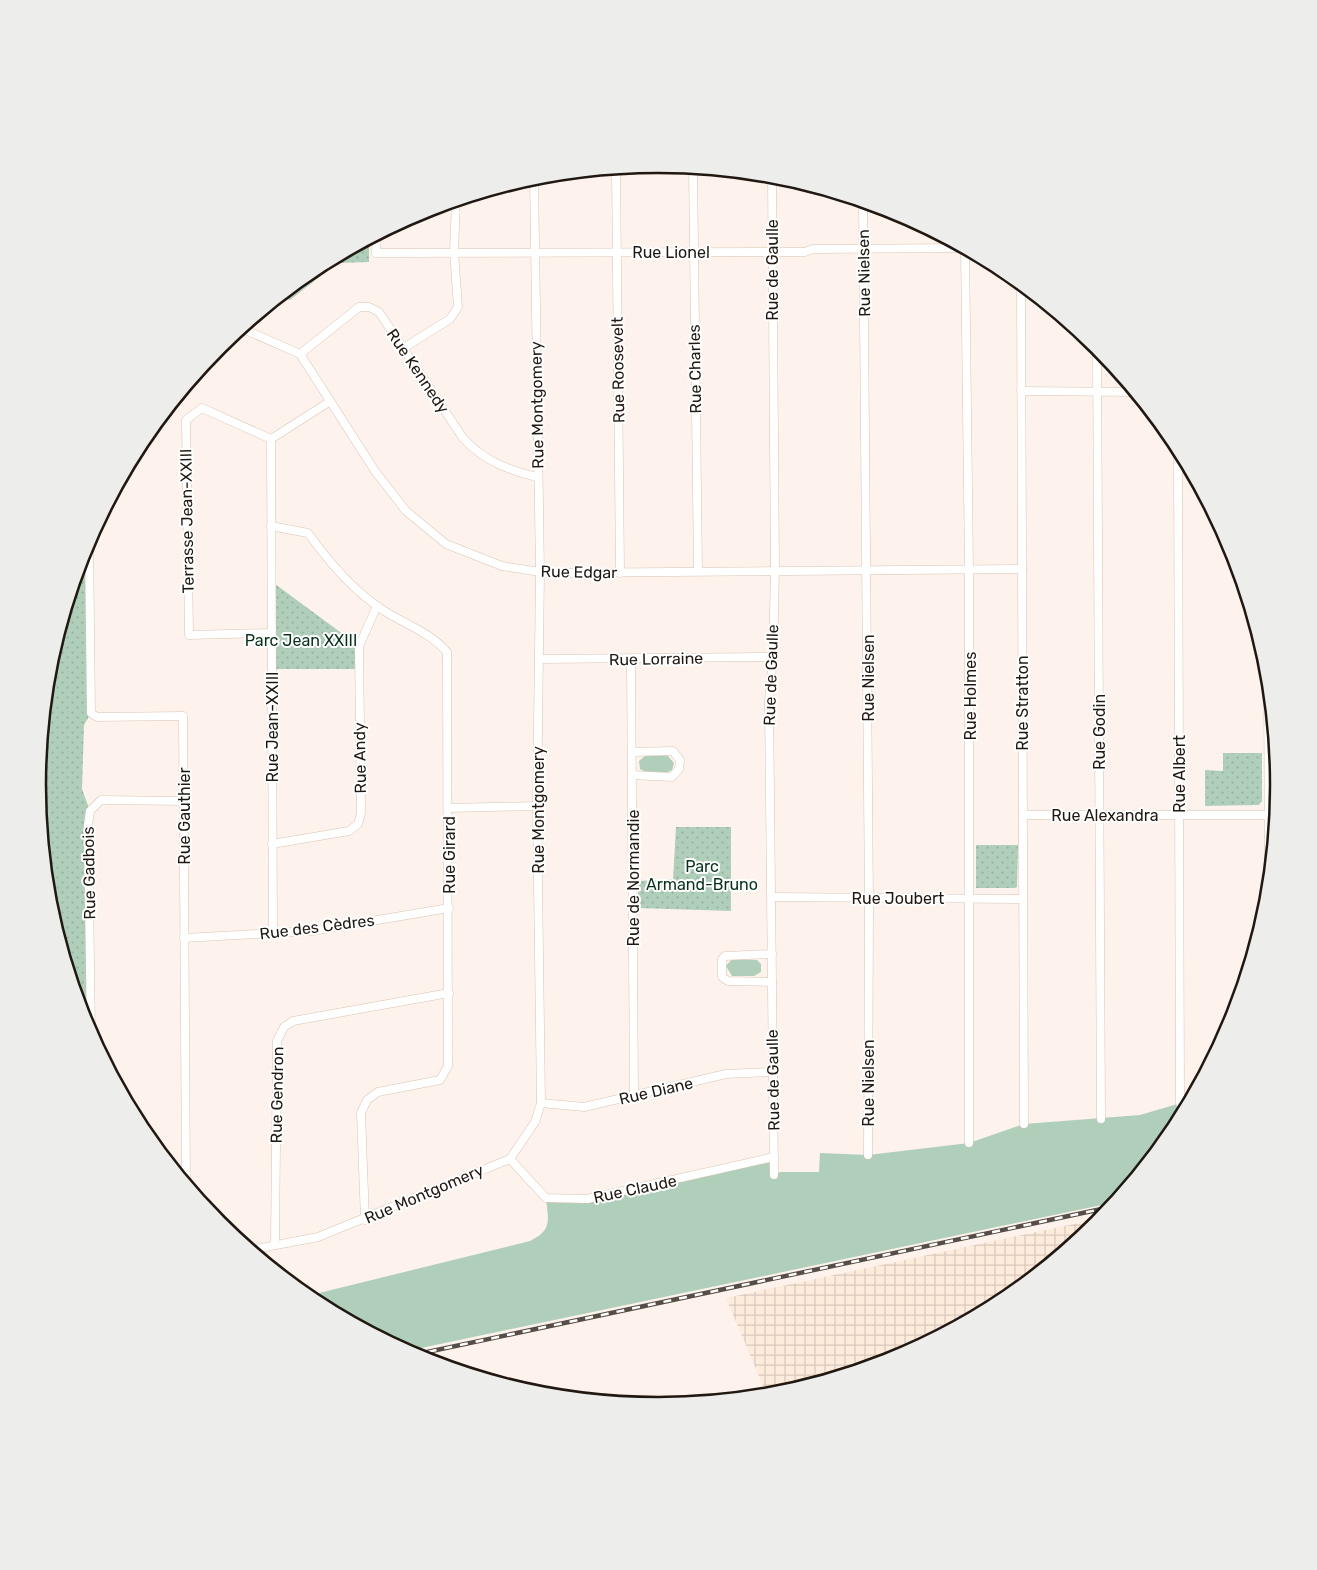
<svg xmlns="http://www.w3.org/2000/svg" width="1317" height="1570" font-family="Rubik,sans-serif">
<defs>
<pattern id="industrial-grid" width="8" height="8" patternUnits="userSpaceOnUse" patternTransform="scale(1.25)"><rect width="8" height="8" fill="#fdebdc"/><path d="M0 4h8M4 0v8" fill="none" stroke="#d9c9bc"/></pattern>
<pattern id="park-dots" width="8" height="8" patternUnits="userSpaceOnUse" patternTransform="scale(1.25)"><rect width="8" height="8" fill="#b0cfba"/><path d="M2 2h.1M6 6h.1" fill="none" stroke="#97b19f" stroke-width="1.8" stroke-linecap="round"/></pattern>
</defs>
<rect width="100%" height="100%" fill="#fdf3ec"/>
<path fill="url(#industrial-grid)" d="M1102,1218L1003,1302L896,1359L779,1394L767,1395L726,1298Z"/>
<g fill="#b0cfba">
<path d="M667,755L674,763L672,770C664,775 648,774 640,769L639,761L645,756Z"/>
<path d="M732,959L757,960L761,964V972L754,976H732L726,966Z"/>
<path d="M1191,1100L1175,1130L1116,1202L407,1351L307,1296L530,1241C553,1230 548,1220 546,1198L587,1199L774,1157V1174L781,1172H819L820,1153L868,1155L969,1143L1024,1124L1140,1115Z"/>
</g>
<g fill="url(#park-dots)">
<path d="M369,239V262L337,263L290,300L280,296L314,269Z"/>
<path d="M89,540L91,713L84,725L82,789L90,811L91,1034L85,1022L49,906L38,785L49,664Z"/>
<path d="M271,581L359,646V669H272Z"/>
<path d="M1223,753H1262V801L1259,805L1205,806V770L1223,771Z"/>
<path d="M676,827H731V911L638,908V881L673,879Z"/>
<path d="M976,845H1018L1017,887L1015,888H976Z"/>
</g>
<g fill="none" stroke-linecap="round" stroke-linejoin="round">
<defs>
<g id="minor">
<path d="M693,167L698,571"/>
<path d="M616,168L620,573"/>
<path d="M772,175L775,570L773,657L769,701L774,1175"/>
<path d="M863,201L869,905L868,1155"/>
<path d="M377,235L376,253L805,252L813,249L965,248"/>
<path d="M965,248L969,569V1143"/>
<path d="M1021,283L1024,1124"/>
<path d="M241,328L300,354L375,471L406,511L446,544L502,566L547,573L1022,569"/>
<path d="M1097,346L1101,1119"/>
<path d="M402,349L450,319L458,307L454,252L456,201"/>
<path d="M300,354L359,307H369L379,312L463,438C484,461 508,470 537,477"/>
<path d="M1021,391L1135,392"/>
<path d="M271,439L273,935"/>
<path d="M271,439L202,408L186,420L189,635L271,633"/>
<path d="M271,439L329,402"/>
<path d="M1178,445L1180,1103"/>
<path d="M271,526L308,533C328,561 349,586 377,606C400,623 428,630 447,652L448,1066L440,1080L378,1092L367,1100L361,1113L365,1220"/>
<path d="M89,540L91,713L97,717L183,716L186,1183"/>
<path d="M540,659L773,657"/>
<path d="M631,660L634,1097"/>
<path d="M1268,669L1269,890"/>
<path d="M632,752L673,751L680,760L679,769L672,777L632,775"/>
<path d="M449,808L537,806"/>
<path d="M1023,815H1277"/>
<path d="M272,844L349,831L358,824L361,813L359,646L377,606"/>
<path d="M772,897L1023,899"/>
<path d="M184,938L312,931L449,908"/>
<path d="M772,982L728,981L722,977V959L725,956L772,954"/>
<path d="M91,1034L88,825L90,811L101,800L184,801"/>
<path d="M541,1103L584,1107L726,1074L772,1072"/>
<path d="M510,1159L546,1198L587,1199L774,1157"/>
<path d="M275,1244L277,1041L284,1027L293,1021L449,993"/>
<path d="M250,1250L318,1237L510,1159L535,1122L541,1103L537,806L540,573L534,177"/>
</g>
</defs>
<use href="#minor" stroke="#dac3b1" stroke-width="9"/>
<use href="#minor" stroke="#fff" stroke-width="8"/>
<defs>
<path id="rail" d="M413,1355L1111,1207"/>
</defs>
<use href="#rail" stroke="#564d46" stroke-width="4.5"/>
<use href="#rail" stroke="#fff" stroke-width="2.5" stroke-dasharray="8" stroke-linecap="butt"/>
</g>
<g text-anchor="middle" dominant-baseline="central" stroke-width="4" stroke-linejoin="round" paint-order="stroke">
<g font-size="16" fill="#201811" stroke="#fff">
<text x="671" y="252">Rue Lionel</text>
<text transform="translate(772 270) rotate(-90)">Rue de Gaulle</text>
<text transform="translate(864 273) rotate(-91)">Rue Nielsen</text>
<text transform="translate(695 369) rotate(-91)">Rue Charles</text>
<text transform="translate(618 370) rotate(-91)">Rue Roosevelt</text>
<text transform="translate(418 371) rotate(56)">Rue Kennedy</text>
<text transform="translate(537 405) rotate(-91)">Rue Montgomery</text>
<text transform="translate(187 521) rotate(-91)">Terrasse Jean-XXIII</text>
<text transform="translate(579 572) rotate(1)">Rue Edgar</text>
<text transform="translate(656 659) rotate(-1)">Rue Lorraine</text>
<text transform="translate(771 675) rotate(-88)">Rue de Gaulle</text>
<text transform="translate(868 678) rotate(-90)">Rue Nielsen</text>
<text transform="translate(970 696) rotate(-90)">Rue Holmes</text>
<text transform="translate(1022 703) rotate(-90)">Rue Stratton</text>
<text transform="translate(272 727) rotate(-90)">Rue Jean-XXIII</text>
<text transform="translate(1099 732) rotate(-90)">Rue Godin</text>
<text transform="translate(360 758) rotate(-91)">Rue Andy</text>
<text transform="translate(1179 774) rotate(-90)">Rue Albert</text>
<text transform="translate(538 810) rotate(-90)">Rue Montgomery</text>
<text x="1105" y="815">Rue Alexandra</text>
<text transform="translate(184 816) rotate(-90)">Rue Gauthier</text>
<text transform="translate(449 855) rotate(-90)">Rue Girard</text>
<text transform="translate(89 873) rotate(-91)">Rue Gadbois</text>
<text transform="translate(633 878) rotate(-90)">Rue de Normandie</text>
<text x="898" y="898">Rue Joubert</text>
<text transform="translate(317 927) rotate(-7)">Rue des Cèdres</text>
<text transform="translate(773 1080) rotate(-91)">Rue de Gaulle</text>
<text transform="translate(868 1083) rotate(-90)">Rue Nielsen</text>
<text transform="translate(656 1091) rotate(-13)">Rue Diane</text>
<text transform="translate(277 1095) rotate(-89)">Rue Gendron</text>
<text transform="translate(635 1189) rotate(-12)">Rue Claude</text>
<text transform="translate(424 1194) rotate(-23)">Rue Montgomery</text>
</g>
<g font-size="16" fill="#06321b" stroke="#fff">
<text x="301" y="640">Parc Jean XXIII</text>
<text x="702" y="866">Parc<tspan x="702" dy="18">Armand-Bruno</tspan></text>
</g>
</g>
<path d="M0 0H1317V1570H0ZM46 785a612 612 0 1 1 1224 0a612 612 0 1 1-1224 0Z" fill="#ededec" fill-rule="evenodd"/>
<path fill="none" stroke="#201811" stroke-width="2.5" d="M46 785a612 612 0 1 1 1224 0a612 612 0 1 1-1224 0Z"/>
</svg>
